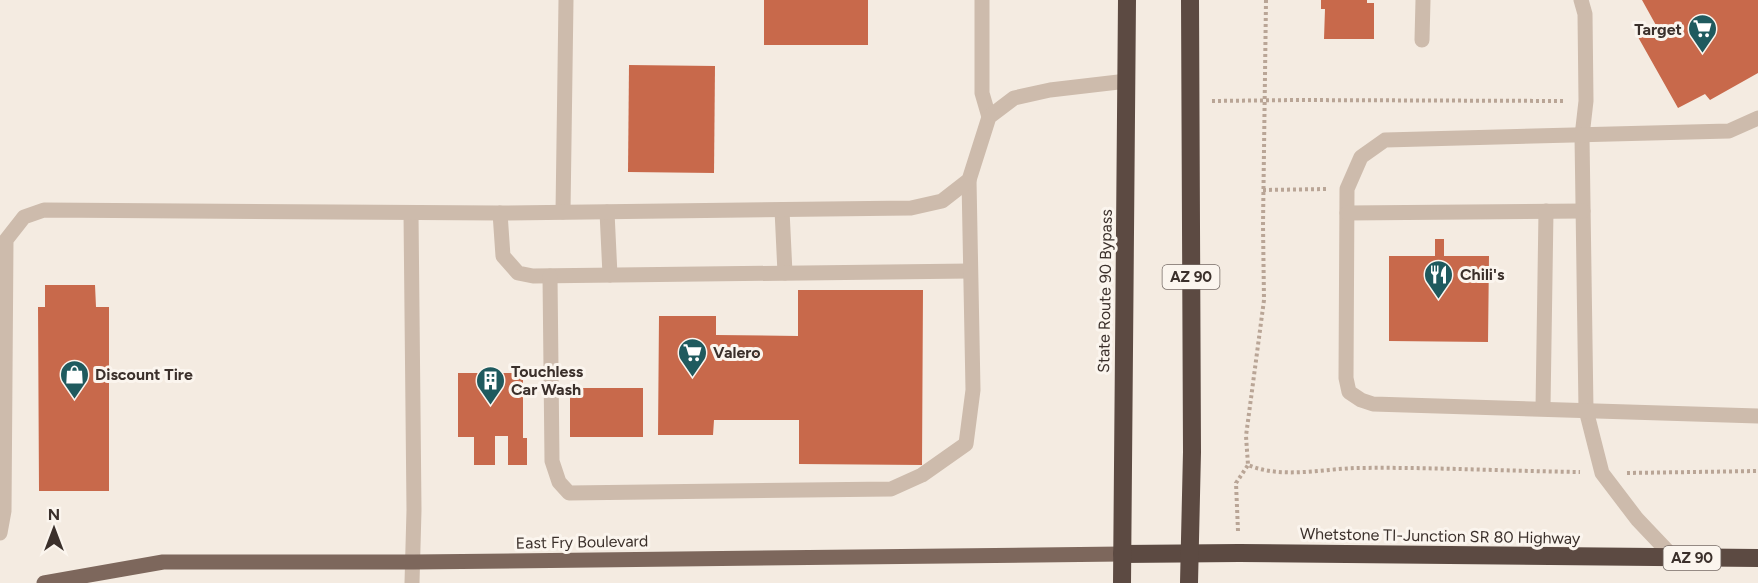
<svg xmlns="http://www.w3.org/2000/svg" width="1758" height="583" font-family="Figtree,sans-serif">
<rect width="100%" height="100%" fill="#f4ebe1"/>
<g fill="#c8694b">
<rect x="764" y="0" width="104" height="45"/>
<path d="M1321,0H1367V3H1374V39H1324L1325,9H1321Z"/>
<path d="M1642,0H1758V73L1710,100L1705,94L1678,108L1638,37L1657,27Z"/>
<path d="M629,65L715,66L714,173L628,172Z"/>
<path d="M1435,239H1444V256H1489L1488,342L1389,341V256H1435Z"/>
<path d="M45,285H95L96,307H109V491H39L38,307H45Z"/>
<path d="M798,290H923L922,465L799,464V420H714L713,435H658L659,316H716V335L798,336Z"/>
<path d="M458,373H523V438H527V465H508V436H495V465H474V437H458Z"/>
<rect x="570" y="388" width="73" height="49"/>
</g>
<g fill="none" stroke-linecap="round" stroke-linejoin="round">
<g stroke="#b9a596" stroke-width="4" stroke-dasharray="3 3" stroke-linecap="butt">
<path d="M1266,0L1263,225L1264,300L1246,436L1248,465C1282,479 1321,469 1357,468C1431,467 1506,471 1580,472"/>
<path d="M1212,101L1295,100L1564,101"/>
<path d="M1263,190L1328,189"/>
<path d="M1627,473L1758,471"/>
<path d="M1238,531L1236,483L1248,465"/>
</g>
<g stroke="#cdbbac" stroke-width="15">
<path d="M982,0V93L989,117"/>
<path d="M1581,0L1585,14L1586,101L1582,136L1586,410L1602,473L1637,519L1674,558"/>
<path d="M1422,40L1423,0"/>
<path d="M1758,118L1729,131L1385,140L1361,157L1347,189L1346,378L1349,392L1361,400L1373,404L1758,416"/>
<path d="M782,210L785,273"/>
<path d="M563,212L566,0"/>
<path d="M607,212L610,275"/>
<path d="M411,213L414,510L412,583"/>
<path d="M500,213L503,256L518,273L533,276L970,271"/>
<path d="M1347,213L1583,211"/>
<path d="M550,276L552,461L559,482L569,493L891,489L922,475L966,444L973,390L969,180"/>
<path d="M1543,408L1546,211"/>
<path d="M0,533L4,511L6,240L24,217L44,210L500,213L911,208L942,201L969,180L989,117L1014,98L1050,90L1127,81"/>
</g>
<path stroke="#7d675c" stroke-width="15" d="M44,583L163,562H414L1122,554"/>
<g stroke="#5c4a42" stroke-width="18">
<path d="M1122,554L1239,553L1758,558"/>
<path d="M1122,583L1127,0"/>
<path d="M1189,583L1192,452L1190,0"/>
</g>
</g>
<defs>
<symbol id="supermarket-pin" viewBox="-11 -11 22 30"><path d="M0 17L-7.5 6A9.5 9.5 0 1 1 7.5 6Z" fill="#1f5a5e" stroke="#fbf5ee"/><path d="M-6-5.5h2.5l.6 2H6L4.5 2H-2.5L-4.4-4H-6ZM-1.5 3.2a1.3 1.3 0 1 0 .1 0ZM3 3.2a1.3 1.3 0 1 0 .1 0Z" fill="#fff"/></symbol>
<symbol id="restaurant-pin" viewBox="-11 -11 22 30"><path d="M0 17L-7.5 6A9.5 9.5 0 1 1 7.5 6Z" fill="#1f5a5e" stroke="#fbf5ee"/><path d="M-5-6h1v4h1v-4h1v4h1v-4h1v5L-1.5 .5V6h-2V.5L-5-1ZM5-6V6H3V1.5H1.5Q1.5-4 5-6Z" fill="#fff"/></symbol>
<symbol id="shop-pin" viewBox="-11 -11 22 30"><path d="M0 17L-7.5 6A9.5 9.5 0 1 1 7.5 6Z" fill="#1f5a5e" stroke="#fbf5ee"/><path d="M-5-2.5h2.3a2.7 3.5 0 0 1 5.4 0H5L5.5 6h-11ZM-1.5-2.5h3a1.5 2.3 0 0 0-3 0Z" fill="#fff"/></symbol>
<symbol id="building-pin" viewBox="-11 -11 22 30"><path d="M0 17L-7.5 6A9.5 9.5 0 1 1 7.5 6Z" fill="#1f5a5e" stroke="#fbf5ee"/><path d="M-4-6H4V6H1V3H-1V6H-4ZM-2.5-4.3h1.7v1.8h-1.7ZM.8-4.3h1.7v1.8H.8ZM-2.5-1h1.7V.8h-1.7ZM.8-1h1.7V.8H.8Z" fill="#fff"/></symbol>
</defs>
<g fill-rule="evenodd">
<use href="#supermarket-pin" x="1686" y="12" width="33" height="45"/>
<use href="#restaurant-pin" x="1422" y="258" width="33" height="45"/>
<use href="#supermarket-pin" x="676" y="336" width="33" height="45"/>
<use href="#shop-pin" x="58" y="358" width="33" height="45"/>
<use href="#building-pin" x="474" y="364" width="33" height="45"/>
</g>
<g text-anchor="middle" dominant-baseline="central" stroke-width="6" stroke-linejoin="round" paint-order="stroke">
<g fill="#fbf5ee" stroke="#756b66" stroke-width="1.5">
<rect x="1162.5" y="265" width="57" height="24" rx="4.5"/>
<rect x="1663.5" y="546" width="57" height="24" rx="4.5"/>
</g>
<g font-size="15" font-weight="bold" fill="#3b302b">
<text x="1191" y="277">AZ 90</text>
<text x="1692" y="558">AZ 90</text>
</g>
<g font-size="16" font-weight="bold" fill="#3b302b" stroke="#fbf5ee" text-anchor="start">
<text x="1682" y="29" text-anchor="end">Target</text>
<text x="1460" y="274">Chili's</text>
<text x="713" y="352">Valero</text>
<text x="511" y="371">Touchless<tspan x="511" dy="18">Car Wash</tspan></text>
<text x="95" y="374">Discount Tire</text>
</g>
<g font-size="16" fill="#3b302b" stroke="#fbf5ee">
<text transform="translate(1105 291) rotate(-89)">State Route 90 Bypass</text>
<text transform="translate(1440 536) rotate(1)">Whetstone TI-Junction SR 80 Highway</text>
<text transform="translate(582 542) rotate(-1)">East Fry Boulevard</text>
</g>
</g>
<g transform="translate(54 529)" stroke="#fbf5ee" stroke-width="4.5" paint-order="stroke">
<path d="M0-4.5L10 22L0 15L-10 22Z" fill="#3b302b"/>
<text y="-9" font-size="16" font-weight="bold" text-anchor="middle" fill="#3b302b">N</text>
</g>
</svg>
